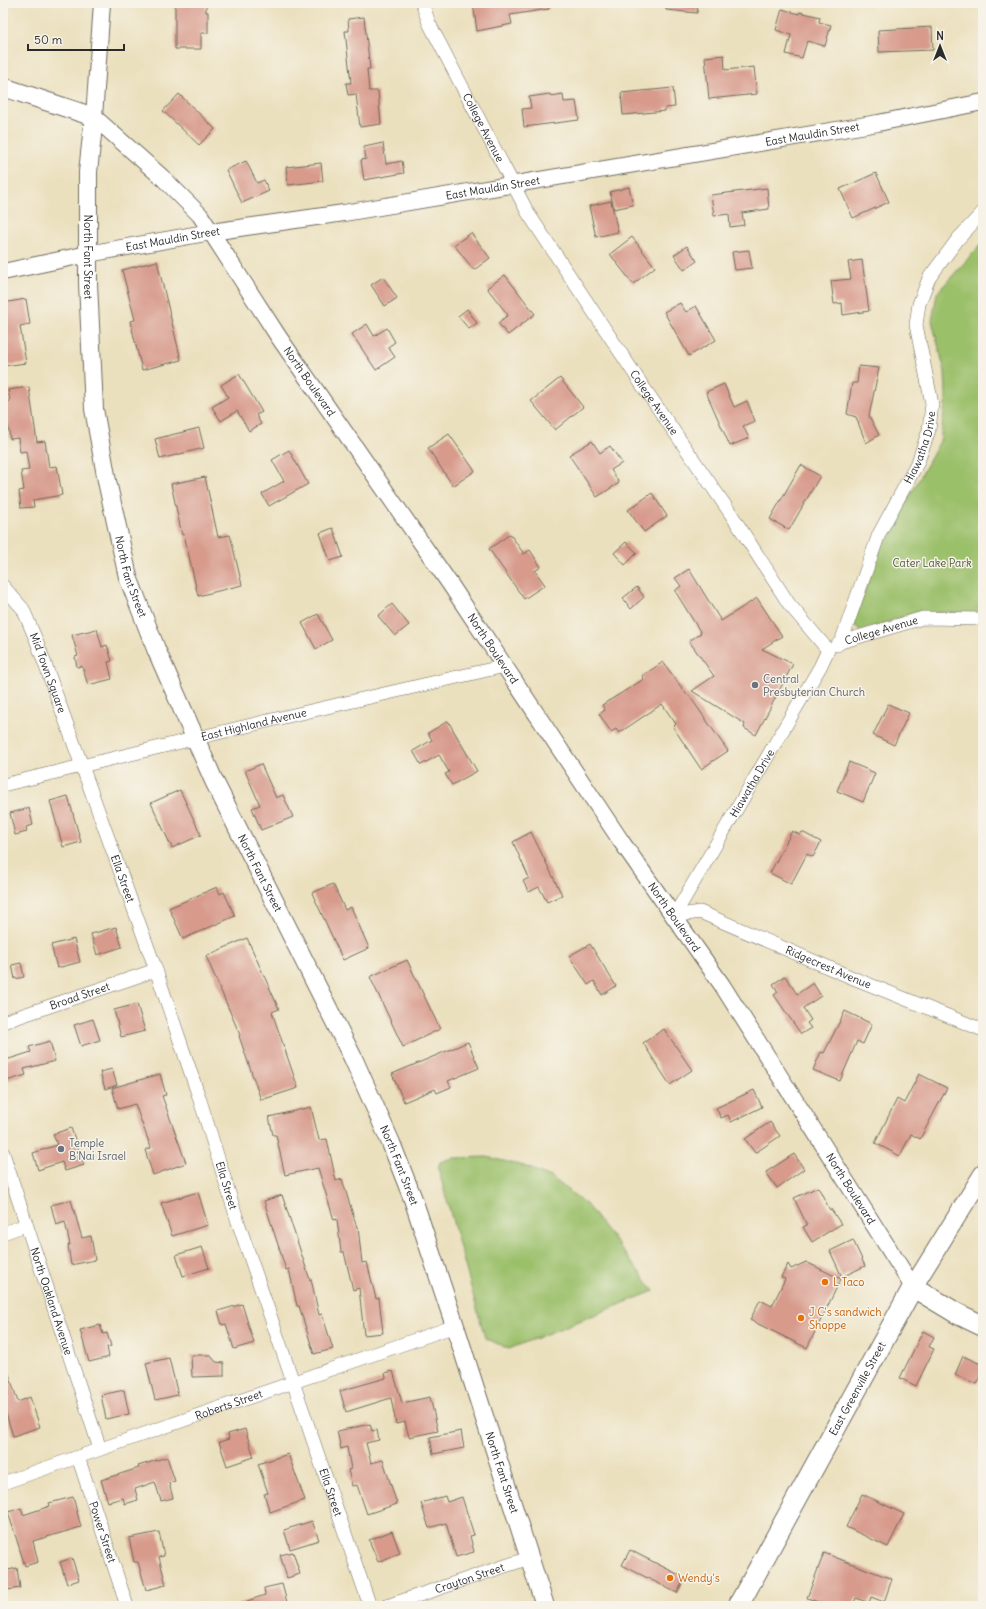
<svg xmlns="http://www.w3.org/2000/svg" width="986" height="1609" font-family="Delius,sans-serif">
<rect width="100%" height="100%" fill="#f7f3e8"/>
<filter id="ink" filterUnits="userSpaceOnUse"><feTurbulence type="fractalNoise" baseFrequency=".025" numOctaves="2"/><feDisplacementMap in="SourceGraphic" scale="8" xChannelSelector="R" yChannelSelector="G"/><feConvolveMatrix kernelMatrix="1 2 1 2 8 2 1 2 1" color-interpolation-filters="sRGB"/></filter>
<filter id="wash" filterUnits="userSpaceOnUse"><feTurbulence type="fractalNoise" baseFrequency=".012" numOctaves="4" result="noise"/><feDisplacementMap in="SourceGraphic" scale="16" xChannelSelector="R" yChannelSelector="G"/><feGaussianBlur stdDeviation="0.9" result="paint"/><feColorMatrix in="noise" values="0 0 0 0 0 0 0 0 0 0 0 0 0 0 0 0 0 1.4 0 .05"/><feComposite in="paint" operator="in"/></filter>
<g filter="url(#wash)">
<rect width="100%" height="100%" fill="#ebe0be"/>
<g fill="#9bc06b" stroke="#63764b">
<path d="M983,242V616L950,612L906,616L861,631L853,624L879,552L940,441L946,397L945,372L932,321L937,293Z"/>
<path d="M487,1157L524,1166L551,1177L586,1204L654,1291L509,1349L485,1338L438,1168L440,1162L452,1158Z"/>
</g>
<g id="blocks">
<g fill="#d79a8b">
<path d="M175,3H206V12H208V33H201V49H175Z"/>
<path d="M473,3H548L549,9L510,15L512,24L477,31Z"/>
<path d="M666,3H698L697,13L666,10Z"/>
<path d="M782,9L799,14L800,12L820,17L819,22L831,25L825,46L807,41L802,58L786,54L791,35L776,30Z"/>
<path d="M364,17L370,69H367L369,91H378L381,124L360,127L356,94L348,95L346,83H351L345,31H349L348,19Z"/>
<path d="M932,27L933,50L879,52L878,30Z"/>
<path d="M724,55L725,70L754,67L757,94L709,99L705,57Z"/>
<path d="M673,88L675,107L665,108V111L623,115L621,93Z"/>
<path d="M179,94L215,129L199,145L163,111Z"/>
<path d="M550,94L551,96L563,94L564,102L576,101L579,120L524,127L522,109L531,108L529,97Z"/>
<path d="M383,143L386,164L402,161L404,173L364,180L361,160L366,159L364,147Z"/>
<path d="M246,161L257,183L264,180L269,191L242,203L226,170Z"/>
<path d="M321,163L323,181L288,185L286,167Z"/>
<path d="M876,173L889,202L853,218L840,189Z"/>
<path d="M629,187L633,205L614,209L610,192Z"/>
<path d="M767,188L769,209L742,213L744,225L730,227L729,214L714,216L711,195Z"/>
<path d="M611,201L618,232L596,237L589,206Z"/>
<path d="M471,233L490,258L474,270L454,245Z"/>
<path d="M632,237L655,267L633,284L610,254Z"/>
<path d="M687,246L697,261L684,270L674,255Z"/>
<path d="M749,250L752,268L735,270L732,252Z"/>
<path d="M862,260L869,311L843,315L842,303L834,304L831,281L851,279L848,262Z"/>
<path d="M157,261L181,360L142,370L130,321L135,320L122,270Z"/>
<path d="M505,275L535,314L508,335L498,323L508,315L487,288Z"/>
<path d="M383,277L397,298L385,306L371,285Z"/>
<path d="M26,299L30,324L20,326L26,363L3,366V303Z"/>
<path d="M680,303L686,312L696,306L716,340L689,356L664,312Z"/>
<path d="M467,309L477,323L469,329L458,316Z"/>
<path d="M367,324L374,336L387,328L395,342L388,347L395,357L376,370L352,334Z"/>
<path d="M859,366L879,368L869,416L879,435L866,443L856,417L847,414L852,383H857Z"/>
<path d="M239,374L262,412L256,415L261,424L249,431L237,411L221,421L212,407L228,397L221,385Z"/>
<path d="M560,378L583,407L555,430L531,401Z"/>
<path d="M724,384L734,407L747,401L755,421L743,426L749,438L730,446L706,392Z"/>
<path d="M29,387L37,442L45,441L49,467L57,466L62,495L33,500L34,507L21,508L19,491L24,490L21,471L29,470L26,451L20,452L18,438L10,439L5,402L10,401L8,390Z"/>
<path d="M199,428L204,448L160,459L155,439Z"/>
<path d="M449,434L475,471L453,486L428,448Z"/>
<path d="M592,441L600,453L610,446L622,463L611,470L619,483L597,497L569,455Z"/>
<path d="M289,450L308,484L269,506L262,494L284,481L272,460Z"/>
<path d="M801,465L820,476L789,530L770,519Z"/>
<path d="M205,477L218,537L230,535L242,585L198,596L184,534L182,535L171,484Z"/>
<path d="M652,493L667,516L644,532L628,510Z"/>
<path d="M333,528L343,557L330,561L320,533Z"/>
<path d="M510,534L524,554L530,550L541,567L535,571L545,585L524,599L489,549Z"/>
<path d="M626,542L637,553L625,565L614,553Z"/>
<path d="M689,569L721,621L757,598L782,636L762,649L793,664L756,735L744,728L745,724L692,691L714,676L689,641L701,633L675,591L681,586L675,578Z"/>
<path d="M637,587L644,597L631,609L623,598Z"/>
<path d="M392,604L409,625L395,636L378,616Z"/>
<path d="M318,614L332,640L316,649L302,623Z"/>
<path d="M97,629L102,647L107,645L112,661L108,662L112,679L88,685L82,666L77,667L75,657L78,656L72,635Z"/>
<path d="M663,662L687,695L688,694L728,751L701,769L673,727L676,724L662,704L619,733L616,729L611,732L599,714L605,710L602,705L644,679L642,676Z"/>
<path d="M888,704L909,713L894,745L873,735Z"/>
<path d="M448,721L477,771L452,785L445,774L449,772L439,755L421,765L413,751L432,740L428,733Z"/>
<path d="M849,762L875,773L863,802L837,791Z"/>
<path d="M261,764L276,798L283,795L293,817L261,830L252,808L260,805L245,771Z"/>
<path d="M180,790L201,835L172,848L151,803Z"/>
<path d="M68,796L81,842L63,847L50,801Z"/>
<path d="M29,808L33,825L26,827L27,832L15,835L10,813Z"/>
<path d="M792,831L800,835L802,832L821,842L813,857L807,854L791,884L770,873Z"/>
<path d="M531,832L562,895L547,902L539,887L529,892L523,881L529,878L513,842Z"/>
<path d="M333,884L345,910L351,907L369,948L343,960L312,893Z"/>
<path d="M217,887L220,894L224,892L235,916L183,939L169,908Z"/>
<path d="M116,927L122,947L97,955L91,934Z"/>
<path d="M247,938L279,1009L272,1012L298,1088L261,1100L239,1036L240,1035L206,956Z"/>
<path d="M74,939L80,962L57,968L51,945Z"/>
<path d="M590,944L616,986L602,995L594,981L588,985L569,956Z"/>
<path d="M407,960L440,1029L403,1047L370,977Z"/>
<path d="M21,963L24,977L15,979L12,965Z"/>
<path d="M785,976L797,994L813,983L821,996L803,1008L811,1020L807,1023L811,1028L801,1034L774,995L778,992L773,984Z"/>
<path d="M137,1004L145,1031L121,1037L114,1010Z"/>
<path d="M845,1011L872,1024L863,1044L857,1041L840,1081L813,1070L821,1052L824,1053Z"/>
<path d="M93,1019L100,1040L81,1046L74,1025Z"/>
<path d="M664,1029L692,1070L670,1085L643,1043Z"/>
<path d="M50,1041L55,1061L24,1069L26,1075L3,1082V1061L31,1052L29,1047Z"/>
<path d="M468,1042L479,1068L448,1081L451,1087L437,1093L435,1089L404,1102L392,1074Z"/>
<path d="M112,1069L117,1085L105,1089L100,1072Z"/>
<path d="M160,1074L166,1095L162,1096L186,1163L153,1175L145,1150L151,1148L135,1104L118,1109L112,1088Z"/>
<path d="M919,1074L947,1088L920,1139L911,1134L900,1156L875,1143L897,1099L904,1103Z"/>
<path d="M754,1090L762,1107L731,1122L728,1115L721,1118L716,1108Z"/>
<path d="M311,1107L319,1140L327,1139L336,1181L342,1179L357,1228L358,1227L362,1263L367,1262L376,1299L379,1298L383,1333L364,1335L359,1288L353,1290L344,1252H341L337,1219L334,1220L318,1168L285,1175L276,1135H273L269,1117Z"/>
<path d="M770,1122L780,1136L755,1153L745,1139Z"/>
<path d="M71,1128L84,1165L65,1171L62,1162L38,1170L33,1153L57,1145L53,1134Z"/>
<path d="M794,1154L804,1169L777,1188L766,1172Z"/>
<path d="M818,1187L830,1210L831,1209L841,1224L812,1242L803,1227L807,1225L794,1198Z"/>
<path d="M198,1192L208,1225L172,1236L161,1203Z"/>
<path d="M282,1195L310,1280L311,1279L319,1315L322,1314L333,1349L314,1354L299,1306H297L289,1269L286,1270L264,1201Z"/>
<path d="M71,1200L82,1238L91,1236L95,1260L71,1265L68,1245H70L65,1222L56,1225L51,1205Z"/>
<path d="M853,1240L865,1266L842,1277L830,1251Z"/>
<path d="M202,1247L209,1268L183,1276L176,1255Z"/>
<path d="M806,1262L841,1279L807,1348L750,1320L760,1300L772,1306L785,1279L781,1277L788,1264L791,1269Z"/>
<path d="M242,1304L254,1343L234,1349L226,1324L222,1325L218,1311Z"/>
<path d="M100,1325L103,1334L107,1333L111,1346L107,1347L109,1357L89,1362L80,1330Z"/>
<path d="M923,1331L934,1337L929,1347L934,1349L916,1386L900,1378Z"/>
<path d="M191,1355H210L216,1362L224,1363V1376L192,1377Z"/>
<path d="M963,1356L983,1365V1369L977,1384L955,1375Z"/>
<path d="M169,1358L178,1395L155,1400L146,1363Z"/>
<path d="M5,1362L18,1402L30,1397L40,1427L13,1436L3,1404V1363Z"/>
<path d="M393,1371L402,1403L430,1397L438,1431L409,1437L405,1422L396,1424L391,1398L346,1412L340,1391L386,1378L385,1373Z"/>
<path d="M124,1390L129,1414L106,1419L101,1395Z"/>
<path d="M370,1424L372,1431L377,1430L379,1440L366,1443L371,1463L383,1460L397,1504L367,1514L357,1485L352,1486L348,1470L351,1469L347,1447L341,1449L337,1431Z"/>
<path d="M245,1429L254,1457L227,1466L219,1442L229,1439L228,1434Z"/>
<path d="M461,1431L464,1448L433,1454L430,1437Z"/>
<path d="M288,1454L305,1500L270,1512L264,1494L268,1493L258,1464Z"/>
<path d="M167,1457L175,1481L169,1483L173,1498L161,1501L155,1482L135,1489L138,1500L125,1504L123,1498L108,1502L101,1480L139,1468L138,1466Z"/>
<path d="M862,1494L904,1514L888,1547L846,1527Z"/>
<path d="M445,1496L447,1502L462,1497L474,1535L470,1536L474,1552L456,1557L446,1523L429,1528L421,1503Z"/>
<path d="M73,1497L81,1527L33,1541L38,1562L25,1566L8,1512L21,1508L23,1515L50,1506L49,1503Z"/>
<path d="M312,1521L319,1540L290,1549L284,1530Z"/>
<path d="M392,1531L400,1553L378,1562L369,1540Z"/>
<path d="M159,1532L164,1556L159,1557L166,1585L146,1590L138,1562H134L129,1538Z"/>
<path d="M630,1550L685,1578L677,1593L622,1565Z"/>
<path d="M293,1552L300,1574L287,1578L280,1555Z"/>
<path d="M824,1553L892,1579L884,1602L871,1597L869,1603L856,1598L853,1606H830L807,1598Z"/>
<path d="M72,1558L79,1580L67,1584L60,1562Z"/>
<path d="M17,1568L20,1588L7,1590L4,1571Z"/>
<path d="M282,1584L288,1606H238V1604L265,1595L264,1588Z"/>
</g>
</g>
</g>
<g filter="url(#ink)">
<use href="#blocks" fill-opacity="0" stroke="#6e6a5e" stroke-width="1"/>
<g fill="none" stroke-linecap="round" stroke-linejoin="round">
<defs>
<g id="minor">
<path id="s1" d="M422,3L429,23L528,213L642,385L731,514L789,604L828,650"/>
<path id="s2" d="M3,586L23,609L37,642L156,970L199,1097L238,1222L370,1606"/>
<path id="s3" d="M841,642L879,534L918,462L929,430L932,404L916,325L919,304L929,278L958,239L983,212"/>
<path id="s4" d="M837,645L841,642L923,618L983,619"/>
<path id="s5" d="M3,785L280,718L505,666"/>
<path id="s6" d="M674,916L700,912L853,978L983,1030"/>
<path id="s7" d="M674,916L820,667L828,650"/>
<path id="s8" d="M3,1022L156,970"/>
<path id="s9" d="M3,1153L100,1449"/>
<path d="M3,1233L26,1225"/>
<path id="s10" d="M78,1457L127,1606"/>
<path id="s11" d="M3,1483L455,1326"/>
<path id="s12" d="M387,1606L529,1558"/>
</g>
<g id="tertiary">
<path id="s13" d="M102,3L94,117L164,179L200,215L278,336L450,584L621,841L722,985L913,1287"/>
<path id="s14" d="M3,272L88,254L211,232L344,213L878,123L983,102"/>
</g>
<g id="secondary">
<path id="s15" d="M3,87L94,117L88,172V283L94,409L107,481L128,577L156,649L214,781L353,1058L391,1143L413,1199L455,1326L545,1606"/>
<path d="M913,1287L983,1174"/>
</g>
<g id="primary">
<path id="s16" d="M738,1606L913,1287L958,1314L983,1326"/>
</g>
</defs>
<use href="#minor" stroke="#6e6a5e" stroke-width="14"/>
<use href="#tertiary" stroke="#6e6a5e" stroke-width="18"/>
<use href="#secondary" stroke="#6e6a5e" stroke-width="20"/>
<use href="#primary" stroke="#6e6a5e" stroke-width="22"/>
<use href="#minor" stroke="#fff" stroke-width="13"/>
<use href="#tertiary" stroke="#fff" stroke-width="16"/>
<use href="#secondary" stroke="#fff" stroke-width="18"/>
<use href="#primary" stroke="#fff" stroke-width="20"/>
</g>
</g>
<g fill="#6b7280" stroke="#f7f3e8" stroke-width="1.5">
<circle cx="755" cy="685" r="4"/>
<circle cx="61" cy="1149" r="4"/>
</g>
<g fill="#e8710a" stroke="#f7f3e8" stroke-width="1.5">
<circle cx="825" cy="1282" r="4"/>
<circle cx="801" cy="1318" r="4"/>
<circle cx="670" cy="1578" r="4"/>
</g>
<g text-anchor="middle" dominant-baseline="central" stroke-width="3" stroke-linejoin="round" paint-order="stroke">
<g font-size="11" fill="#2b2b2b" stroke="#f7f3e8">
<text stroke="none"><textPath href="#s1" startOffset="139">College Avenue</textPath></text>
<text stroke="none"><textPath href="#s14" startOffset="821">East Mauldin Street</textPath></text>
<text stroke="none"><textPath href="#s14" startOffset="497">East Mauldin Street</textPath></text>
<text stroke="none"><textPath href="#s14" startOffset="173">East Mauldin Street</textPath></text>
<text stroke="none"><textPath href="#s15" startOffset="236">North Fant Street</textPath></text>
<text stroke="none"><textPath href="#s13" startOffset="458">North Boulevard</textPath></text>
<text stroke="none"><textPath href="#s1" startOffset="463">College Avenue</textPath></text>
<text stroke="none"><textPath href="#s3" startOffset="211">Hiawatha Drive</textPath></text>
<text stroke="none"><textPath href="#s15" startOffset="560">North Fant Street</textPath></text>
<text stroke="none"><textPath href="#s4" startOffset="47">College Avenue</textPath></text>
<text stroke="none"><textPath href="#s13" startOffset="782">North Boulevard</textPath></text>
<text stroke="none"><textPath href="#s2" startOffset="99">Mid Town Square</textPath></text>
<text stroke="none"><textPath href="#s5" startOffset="258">East Highland Avenue</textPath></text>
<text stroke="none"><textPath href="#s7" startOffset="154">Hiawatha Drive</textPath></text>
<text stroke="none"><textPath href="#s15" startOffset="884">North Fant Street</textPath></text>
<text stroke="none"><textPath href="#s2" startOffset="318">Ella Street</textPath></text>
<text stroke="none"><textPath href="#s13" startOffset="1106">North Boulevard</textPath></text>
<text stroke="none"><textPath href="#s6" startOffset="166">Ridgecrest Avenue</textPath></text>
<text stroke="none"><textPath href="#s8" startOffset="81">Broad Street</textPath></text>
<text stroke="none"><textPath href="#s15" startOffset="1208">North Fant Street</textPath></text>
<text stroke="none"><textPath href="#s2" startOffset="642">Ella Street</textPath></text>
<text stroke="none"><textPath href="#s13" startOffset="1430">North Boulevard</textPath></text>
<text stroke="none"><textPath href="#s9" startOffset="156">North Oakland Avenue</textPath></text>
<text stroke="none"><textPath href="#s16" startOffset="248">East Greenville Street</textPath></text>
<text stroke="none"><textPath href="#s11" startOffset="239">Roberts Street</textPath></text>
<text stroke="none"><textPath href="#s15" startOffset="1532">North Fant Street</textPath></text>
<text stroke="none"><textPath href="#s2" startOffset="966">Ella Street</textPath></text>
<text stroke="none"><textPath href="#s10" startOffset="79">Power Street</textPath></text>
<text stroke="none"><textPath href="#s12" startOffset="87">Crayton Street</textPath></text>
</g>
<g font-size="11" fill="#4d583e" stroke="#f7f3e8">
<text x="932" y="563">Cater Lake Park</text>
</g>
<g font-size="11" fill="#5b616d" stroke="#f7f3e8" text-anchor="start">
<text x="763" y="679">Central<tspan x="763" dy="13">Presbyterian Church</tspan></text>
<text x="69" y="1143">Temple<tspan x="69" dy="13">B'Nai Israel</tspan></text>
</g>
<g font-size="11" fill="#c56008" stroke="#f7f3e8" text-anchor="start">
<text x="833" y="1282">L Taco</text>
<text x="809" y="1312">J C's sandwich<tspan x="809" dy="13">Shoppe</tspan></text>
<text x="678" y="1578">Wendy's</text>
</g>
</g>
<rect width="986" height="1609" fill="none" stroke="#f7f3e8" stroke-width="16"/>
<g transform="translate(940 46)" stroke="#f7f3e8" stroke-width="3" paint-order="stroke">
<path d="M0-3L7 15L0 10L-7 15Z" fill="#2b2b2b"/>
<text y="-6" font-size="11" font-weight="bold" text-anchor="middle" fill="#2b2b2b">N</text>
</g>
<path d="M28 44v6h96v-6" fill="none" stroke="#2b2b2b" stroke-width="2"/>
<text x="34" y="44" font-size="12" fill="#2b2b2b" stroke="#f7f3e8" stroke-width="3" paint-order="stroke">50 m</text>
</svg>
